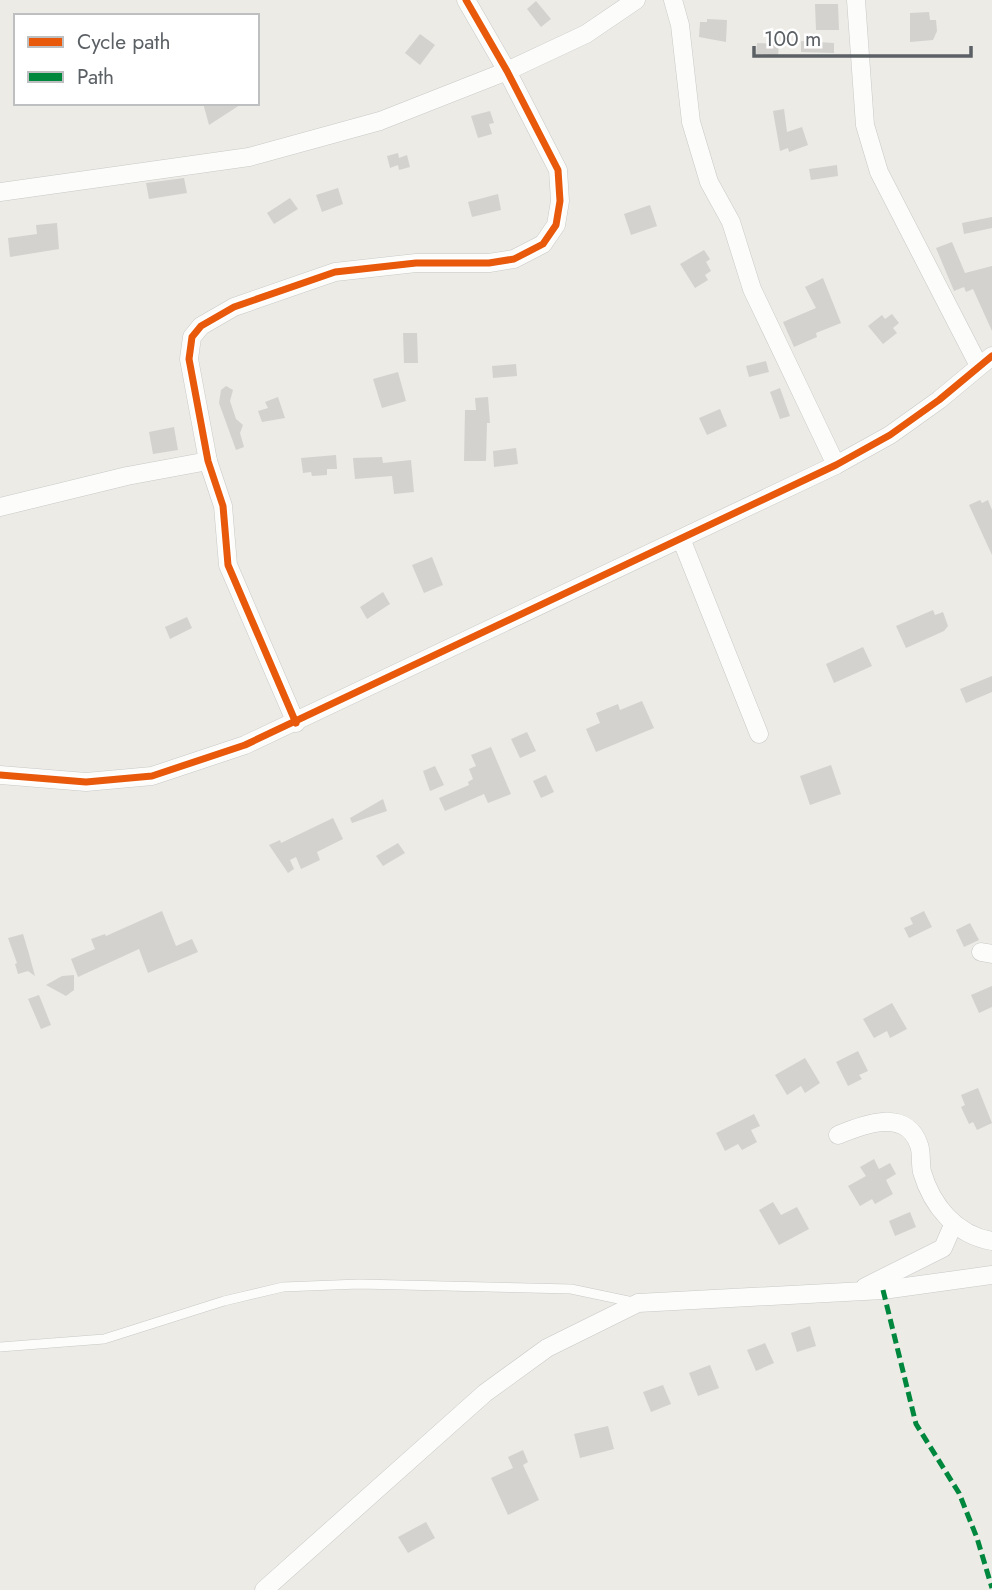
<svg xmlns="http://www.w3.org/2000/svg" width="992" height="1590" font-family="Jost,sans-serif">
<rect width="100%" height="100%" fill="#ecebe6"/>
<g fill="#d3d2cf">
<path d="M536,1L551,19L541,27L527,9Z"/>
<path d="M815,4H838L839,30H816Z"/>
<path d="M929,12L930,20H936L937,31L933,40L910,42V13Z"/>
<path d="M707,19L727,20L726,42L699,37L700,22H707Z"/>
<path d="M420,34L435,45L420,65L405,53Z"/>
<path d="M801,41L834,43V53L801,52Z"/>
<path d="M757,43L779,44L778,56L756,54Z"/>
<path d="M203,103H243L209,125Z"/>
<path d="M784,109L787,132L802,127L808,145L789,152L788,148L780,151L773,111Z"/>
<path d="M490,111L494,123L489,124L492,134L478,138L471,116Z"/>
<path d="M398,153L399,158L407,155L410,167L399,170L398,165L390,168L387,156Z"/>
<path d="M837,165L838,176L811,180L809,169Z"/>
<path d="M184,178L187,193L149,199L146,183Z"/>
<path d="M338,188L343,204L322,212L316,195Z"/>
<path d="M498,194L501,210L472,217L468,202Z"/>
<path d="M290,198L298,209L274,224L267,213Z"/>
<path d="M650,205L657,226L631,235L624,214Z"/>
<path d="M992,217V228L964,234L962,223Z"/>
<path d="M57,223L59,249L10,257L8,238L37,234L36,225Z"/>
<path d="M952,242L965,273L992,266V331L973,289L966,292L964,287L954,291L936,248Z"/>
<path d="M704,250L710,259L706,262L711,271L705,275L708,280L695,288L680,264Z"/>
<path d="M823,278L841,323L816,333L817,337L794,347L783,322L816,308L805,287Z"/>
<path d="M892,314L899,323L893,328L897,333L883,344L868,326L882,315L885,319Z"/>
<path d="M403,333H417L418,363H404Z"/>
<path d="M766,361L769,372L749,377L746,366Z"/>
<path d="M516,364L517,376L493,378L492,366Z"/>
<path d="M398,372L406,401L382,408L373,379Z"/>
<path d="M226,386L233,390L230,401L236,419L243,425L240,433L244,447L236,450L219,403L221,390Z"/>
<path d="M780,388L790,416L780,419L770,392Z"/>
<path d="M278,397L285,418L262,422L258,411L268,408L265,402Z"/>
<path d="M488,397L490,423H487L486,461H464L465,410H476L475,398Z"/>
<path d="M720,409L727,426L707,435L699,418Z"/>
<path d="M174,427L178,450L153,454L149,432Z"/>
<path d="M516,448L518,464L494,467L493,451Z"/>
<path d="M336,455L337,469H327V475L312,476L311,472L303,473L301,458Z"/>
<path d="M382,457L383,463L411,460L414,492L394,494L392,476L355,479L353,458Z"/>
<path d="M980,500L982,503L988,500L992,510V555L969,505Z"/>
<path d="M432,557L443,585L424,593L412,565Z"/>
<path d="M383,592L390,604L367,619L360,607Z"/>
<path d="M933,610L935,615L943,612L948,626L944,631L906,648L896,626Z"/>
<path d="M187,617L192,628L170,639L165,627Z"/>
<path d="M863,647L872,666L834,683L826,664Z"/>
<path d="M992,676V692L966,703L960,689Z"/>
<path d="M642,701L654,728L596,752L586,729L600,723L596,713L618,704L620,710Z"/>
<path d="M527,732L536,751L520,758L511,739Z"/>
<path d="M491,747L511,794L488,803L484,794L445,811L439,798L469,785L468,782L473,779L469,769L476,766L471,755Z"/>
<path d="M831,765L841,794L810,805L800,776Z"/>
<path d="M435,766L444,785L430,791L423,771Z"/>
<path d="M546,775L554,792L541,798L533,781Z"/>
<path d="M383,799L387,811L352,823L350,818Z"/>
<path d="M333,818L343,839L317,852L320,860L301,869L296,857L290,860L294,869L288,873L269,845L280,840L281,843Z"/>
<path d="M398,843L405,853L383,866L376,856Z"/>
<path d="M162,911L176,946L192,939L198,952L148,973L139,949L78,977L71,959L95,949L91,939L105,934L106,936Z"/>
<path d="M924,911L932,927L909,938L904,928L913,924L910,918Z"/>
<path d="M970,923L979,940L964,947L956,930Z"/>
<path d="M23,934L29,954L35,976L28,971L18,974L15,964L17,963L8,938Z"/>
<path d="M74,975V990L66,996L46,985L62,976Z"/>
<path d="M992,986V1007L979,1013L971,995Z"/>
<path d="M39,995L51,1025L41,1029L28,999Z"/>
<path d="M892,1003L907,1029L890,1038L887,1031L874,1038L863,1019Z"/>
<path d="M858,1051L868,1071L859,1075L862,1079L848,1086L836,1062Z"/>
<path d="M805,1058L820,1083L805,1093L801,1086L787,1095L775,1075Z"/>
<path d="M978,1088L992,1123L977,1130L973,1122L969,1124L961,1107L965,1105L961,1095Z"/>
<path d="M754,1114L760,1126L751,1130L757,1142L742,1150L738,1144L725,1151L716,1133Z"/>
<path d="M874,1159L879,1169L890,1163L896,1174L886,1180L893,1194L875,1204L872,1199L860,1206L848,1186L866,1176L860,1167Z"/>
<path d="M773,1202L781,1215L797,1207L809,1229L779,1245L759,1210Z"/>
<path d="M910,1212L916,1227L895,1236L889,1221Z"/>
<path d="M810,1326L816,1346L797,1352L791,1333Z"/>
<path d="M765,1343L774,1363L756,1371L747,1350Z"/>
<path d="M710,1365L719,1388L698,1396L689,1373Z"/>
<path d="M663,1385L671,1404L651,1412L643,1392Z"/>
<path d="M608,1426L614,1449L580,1458L574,1434Z"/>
<path d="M523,1450L528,1462L523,1465L539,1500L508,1515L491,1478L513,1468L508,1457Z"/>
<path d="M426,1522L435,1538L408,1553L398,1537Z"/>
</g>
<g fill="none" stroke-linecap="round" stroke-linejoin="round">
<defs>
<path id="service" d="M0,1347L104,1339L224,1301L283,1287L359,1284L571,1289L633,1302"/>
<g id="minor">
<path d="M673,0L680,25L691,122L709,182L731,222L752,289L836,465"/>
<path d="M856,0L865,125L879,172L979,366"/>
<path d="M0,192L249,157L380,121L507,71L586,34L636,0"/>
<path d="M0,507L127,476L208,461"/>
<path d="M682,541L759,734"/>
<path d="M296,723L228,565L223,506L208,461L189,359L192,337L201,326L234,307L335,272L416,263H489L514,259L543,244L556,225L560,201L558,170L507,71L466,0"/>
<path d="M0,775L86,782L152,776L245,745L836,465L890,435L939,400L992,356"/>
<path d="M981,952L992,954"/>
<path d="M838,1135C862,1125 906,1107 919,1145C922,1153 920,1163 922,1172C932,1206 956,1235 992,1241"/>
<path d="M865,1287L943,1248L953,1225"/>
<path d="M264,1590L485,1393L547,1348L638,1303L883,1290L992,1275"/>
</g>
</defs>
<use href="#service" stroke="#c8c8c7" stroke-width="10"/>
<use href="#minor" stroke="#c8c8c7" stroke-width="19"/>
<use href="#service" stroke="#fcfcfb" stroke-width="9"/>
<use href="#minor" stroke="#fcfcfb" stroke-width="18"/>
<path stroke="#00873e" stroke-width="5" stroke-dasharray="10 5" stroke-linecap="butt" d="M883,1290L916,1424L959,1493L977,1538L992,1588"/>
<defs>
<g id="cycleway">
<path d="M296,723L228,565L223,506L208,461L189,359L192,337L201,326L234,307L335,272L416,263H489L514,259L543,244L556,225L560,201L558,170L507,71L466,0"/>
<path d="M0,775L86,782L152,776L245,745L836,465L890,435L939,400L992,356"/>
</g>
</defs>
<use href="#cycleway" stroke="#fff" stroke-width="11"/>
<use href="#cycleway" stroke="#e8590c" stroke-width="7"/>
</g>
<rect x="14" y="14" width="245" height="91" fill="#ffffff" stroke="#bdbfc1" stroke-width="2"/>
<rect x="28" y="37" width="35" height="10" fill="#e8590c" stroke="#bdbfc1" stroke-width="2"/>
<text x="77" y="49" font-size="21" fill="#5b6065">Cycle path</text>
<rect x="28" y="72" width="35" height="10" fill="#00873e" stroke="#bdbfc1" stroke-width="2"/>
<text x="77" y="84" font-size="21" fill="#5b6065">Path</text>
<path d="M754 46v10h217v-10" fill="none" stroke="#5b6065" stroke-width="3.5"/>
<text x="764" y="46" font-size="21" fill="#5b6065" stroke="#ffffff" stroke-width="5" paint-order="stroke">100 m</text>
</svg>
